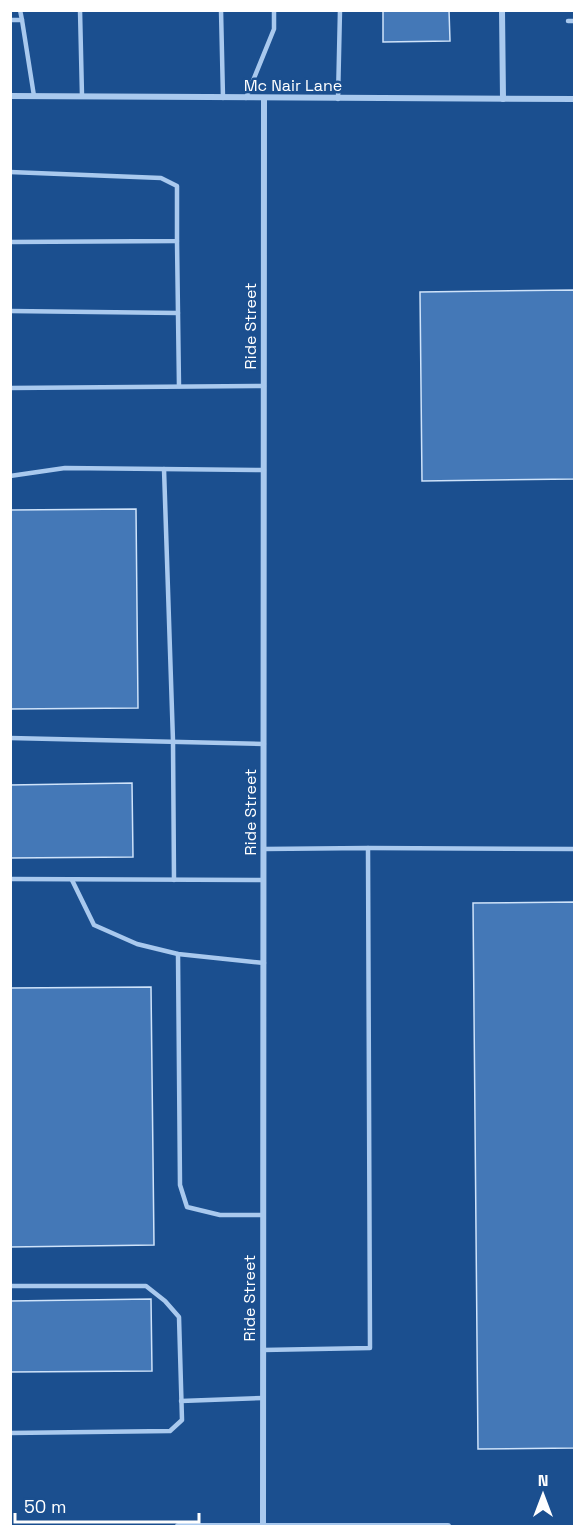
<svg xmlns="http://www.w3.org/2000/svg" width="585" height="1537" font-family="'Space Grotesk',sans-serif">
<rect width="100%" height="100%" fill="#1b4f8f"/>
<g fill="#4478b7" stroke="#cfe3fa" stroke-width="1.5">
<path d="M383,10H449L450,41L383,42Z"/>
<path d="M574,290V479L422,481L420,292Z"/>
<path d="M136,509L138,708L10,709V510Z"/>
<path d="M132,783L133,857L10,858V785Z"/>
<path d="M574,902V1448L478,1449L473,903Z"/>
<path d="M151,987L154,1245L10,1247V988Z"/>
<path d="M151,1299L152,1371L10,1372V1301Z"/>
</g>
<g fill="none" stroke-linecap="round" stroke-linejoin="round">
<g stroke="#a9c9ee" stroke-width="4.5">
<path d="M20,10L22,20"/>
<path d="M80,10L82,96"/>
<path d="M221,10L223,98"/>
<path d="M10,20H22L34,96"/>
<path d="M568,21H574"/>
<path d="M246,98L274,29V10"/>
<path d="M338,99L340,10"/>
<path d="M10,172L161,178L177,186V241L10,242"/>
<path d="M177,241L179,386"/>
<path d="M10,311L178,313"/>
<path d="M10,388L264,386"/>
<path d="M164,469L173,741L174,880"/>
<path d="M10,476L65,468L264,470"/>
<path d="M10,738L264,744"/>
<path d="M368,848L574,849"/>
<path d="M10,879L263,880"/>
<path d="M72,880L94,925L137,944L178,954L264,963"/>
<path d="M178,954L180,1185L187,1207L220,1215H263"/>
<path d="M10,1286H146L165,1301L179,1317L182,1420L170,1431L10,1433"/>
<path d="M263,1350L370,1348L368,848L264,849"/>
<path d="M181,1401L263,1398"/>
</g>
<g stroke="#a9c9ee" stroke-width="6">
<path d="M502,10L503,99"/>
<path d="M10,96L574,99"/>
<path d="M178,1526H448"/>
<path d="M263,1526L264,98"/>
</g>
</g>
<g text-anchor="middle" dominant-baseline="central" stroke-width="5" stroke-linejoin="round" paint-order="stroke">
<g font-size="16" fill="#fff" stroke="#1b4f8f">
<text x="293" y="85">Mc Nair Lane</text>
<text transform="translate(250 326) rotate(-90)">Ride Street</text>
<text transform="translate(250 812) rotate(-90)">Ride Street</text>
<text transform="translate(249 1298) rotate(-90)">Ride Street</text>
</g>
</g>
<rect width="585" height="1537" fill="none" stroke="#ffffff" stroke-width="24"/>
<g transform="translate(543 1495)" stroke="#1b4f8f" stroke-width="4.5" paint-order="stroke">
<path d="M0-4.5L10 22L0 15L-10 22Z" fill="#ffffff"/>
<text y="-9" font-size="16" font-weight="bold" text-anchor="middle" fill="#ffffff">N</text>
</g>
<path d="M15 1513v9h184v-9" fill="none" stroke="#ffffff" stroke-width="3"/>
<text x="24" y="1513" font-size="18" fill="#ffffff" stroke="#1b4f8f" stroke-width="4.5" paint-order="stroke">50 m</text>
</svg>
